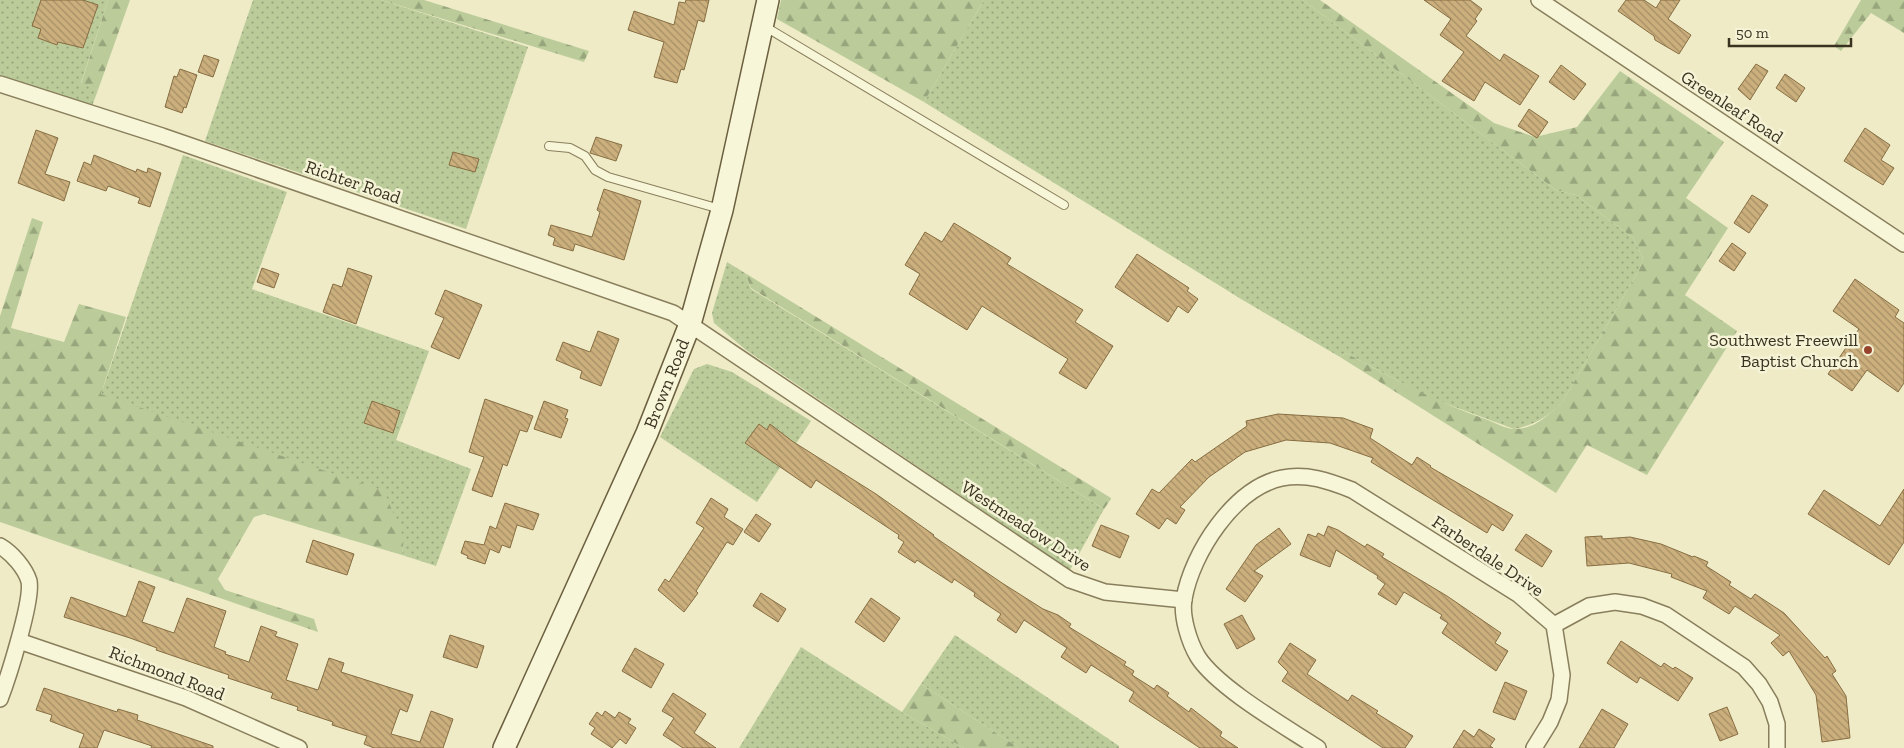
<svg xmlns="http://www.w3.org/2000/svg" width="1904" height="748" font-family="'Zilla Slab',serif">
<defs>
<pattern id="grass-dots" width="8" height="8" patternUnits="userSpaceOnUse" patternTransform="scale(1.25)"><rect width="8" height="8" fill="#bbcc9a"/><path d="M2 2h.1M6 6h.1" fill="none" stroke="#99a67d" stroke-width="1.8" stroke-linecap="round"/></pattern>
<pattern id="forest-firs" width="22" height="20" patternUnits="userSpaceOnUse" patternTransform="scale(1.25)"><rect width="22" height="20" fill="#bbcc9a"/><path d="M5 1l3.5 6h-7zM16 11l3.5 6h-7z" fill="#99a67d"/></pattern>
<pattern id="building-back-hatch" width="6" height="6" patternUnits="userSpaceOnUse" patternTransform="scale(1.25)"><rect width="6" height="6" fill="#cbaf7d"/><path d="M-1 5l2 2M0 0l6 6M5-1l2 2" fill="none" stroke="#a68f66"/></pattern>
</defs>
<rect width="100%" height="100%" fill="#eeebc6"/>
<g fill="url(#grass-dots)">
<path d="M0,0H108L81,83L98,90L92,106L0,75Z"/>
<path d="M253,0H381L528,47L466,229L205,141Z"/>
<path d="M984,0H1303L1556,190L1576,195L1633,238L1643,258L1639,270L1563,401C1548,417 1535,425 1514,429L1428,397L1346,353L1340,357L1241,299L924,102Z"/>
<path d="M183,155L287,192L252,289L429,351L396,440L471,469L436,566L402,555L404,539L101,394Z"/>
<path d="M727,262L745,273L751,289L1104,509L1070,570L746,350L714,323L712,313Z"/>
<path d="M707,364L732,372L811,421L757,502L660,437L694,369Z"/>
<path d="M955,635L1119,746V748H1019L921,684Z"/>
<path d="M801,647L902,712L964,748H739Z"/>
</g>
<g fill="url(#forest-firs)">
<path d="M108,0H130L98,90L81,84Z"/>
<path d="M381,0H424L589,51L584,62Z"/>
<path d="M781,0H984L924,102L777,19Z"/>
<path d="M1303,0H1320L1494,123L1535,137L1577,127L1620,71L1724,142L1686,198L1728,228L1685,295L1737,331L1647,475L1587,445L1556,493L1340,357L1346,353C1392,378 1436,402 1485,419C1494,422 1506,429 1514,429C1534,430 1550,414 1563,401L1639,270L1643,258L1633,238L1576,195L1556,190Z"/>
<path d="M1861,0H1904V33L1871,13L1841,51L1834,46Z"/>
<path d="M32,218L43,222L11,328L64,342L79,304L126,317L101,394L384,491L404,539L402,555L264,514L254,517L218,579L225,590L314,619L318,632L0,522V316Z"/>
<path d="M745,273L1111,498V499L1104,509L751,288Z"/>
<path d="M921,684L1019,748H964L902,712Z"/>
</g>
<g fill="url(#building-back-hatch)" stroke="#876d42">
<path d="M41,0H83L98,5L83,48L58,42L57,45L38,38L41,29L32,26Z"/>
<path d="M686,0H709L704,22L698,20L684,70L681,69L677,83L654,77L664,42L628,30L634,11L674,25L679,2L685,3Z"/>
<path d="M1424,0H1470L1482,9L1475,19L1477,21L1466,36L1500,61L1504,54L1539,76L1520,105L1485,82L1474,101L1442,81L1464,52L1440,35L1451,19Z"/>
<path d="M1626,0H1644L1656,8L1661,0H1680L1668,19L1691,35L1679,54L1655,40L1654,36L1618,11Z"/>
<path d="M204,55L219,60L213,77L198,72Z"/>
<path d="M1756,64L1768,71L1750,100L1738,89Z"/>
<path d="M1561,65L1586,84L1574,100L1549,82Z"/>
<path d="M180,69L197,75L186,108L184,107L182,113L165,107L174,76L177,77Z"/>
<path d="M1785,74L1805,88L1796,102L1776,88Z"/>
<path d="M1529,109L1548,122L1537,138L1518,126Z"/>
<path d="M1865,128L1890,145L1881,160L1894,168L1883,185L1844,161Z"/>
<path d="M36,130L58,138L45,174L70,182L64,201L18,183Z"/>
<path d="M596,137L622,145L616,161L590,153Z"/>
<path d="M453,152L479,159L475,172L449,165Z"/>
<path d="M94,155L136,172L137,169L147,173L148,168L161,173L150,207L138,203L140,198L108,186L106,191L77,181L84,162L91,165Z"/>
<path d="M604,189L641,201L624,260L575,244L573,251L553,245L555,238L548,235L551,225L592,237L600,212L597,210Z"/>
<path d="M1752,195L1768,205L1749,233L1734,223Z"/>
<path d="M954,223L1011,258L1007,264L1083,310L1075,322L1113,346L1086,389L1059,373L1068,359L982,306L967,330L909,294L920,274L905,265L925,232L942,242Z"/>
<path d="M1732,243L1746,253L1734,271L1719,261Z"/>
<path d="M1137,254L1189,288L1187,291L1198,299L1188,313L1178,306L1168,322L1115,287Z"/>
<path d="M262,268L279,274L274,288L257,282Z"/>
<path d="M348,268L372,276L356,324L323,312L333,284L342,287Z"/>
<path d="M1855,279L1899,310L1895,317L1904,323V383L1898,392L1867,370L1852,391L1828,374L1859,329L1833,311Z"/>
<path d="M445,290L482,305L459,359L431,347L444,318L435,314Z"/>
<path d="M598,331L619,339L601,386L580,378L582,371L556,360L563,342L590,352Z"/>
<path d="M485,399L533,416L527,432L520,430L507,466L503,464L492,497L472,490L484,457L469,452Z"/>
<path d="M372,401L400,411L393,433L364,423Z"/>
<path d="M544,401L568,410L565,418L568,419L561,438L534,429Z"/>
<path d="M1278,414L1343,418L1373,429L1370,438L1412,465L1417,457L1431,466L1430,467L1513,515L1503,531L1492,524L1487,533L1371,462L1373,458L1330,443L1286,440L1245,452L1209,477L1180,507L1185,510L1176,524L1167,518L1159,529L1136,514L1152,489L1159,493L1192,459L1195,462L1247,426L1246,421Z"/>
<path d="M759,424L767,430L770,424L792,441L876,494L934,535L933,536L1002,583L1043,609L1058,615L1071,624L1069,627L1126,662L1124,665L1134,671L1132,675L1154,689L1157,685L1169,693L1167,696L1189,712L1191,708L1222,732L1220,736L1238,748H1200L1129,701L1134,692L1091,665L1086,673L1061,657L1067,648L1024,620L1016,633L997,620L1001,614L974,596L975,593L954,579L952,583L917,560L915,563L898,552L904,542L898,538L899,535L816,480L811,488L745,443Z"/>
<path d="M1904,489V542L1889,565L1808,514L1824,490L1880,526Z"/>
<path d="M711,498L728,509L724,517L743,529L733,545L727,542L696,591L698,593L684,612L658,590L665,579L669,582L704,528L696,523Z"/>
<path d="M505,503L539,514L533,530L517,525L510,548L502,545L499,553L490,549L485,564L467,558L468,556L461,553L465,541L484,545L490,526L496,529Z"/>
<path d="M756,514L771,524L759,542L744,532Z"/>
<path d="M1101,525L1129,536L1120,558L1092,546Z"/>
<path d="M1328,526L1338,530L1365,547L1367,544L1384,554L1382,557L1447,596L1501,633L1495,643L1508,651L1496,671L1442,633L1448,623L1440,618L1442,615L1404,592L1396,605L1378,594L1385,584L1377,578L1378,576L1336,550L1330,567L1300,555L1308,534L1316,537L1318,533L1324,536Z"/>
<path d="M1279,528L1291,544L1254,571L1263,576L1245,602L1226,589L1256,545Z"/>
<path d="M1526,534L1552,551L1542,567L1515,550Z"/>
<path d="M1602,536V539L1630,537L1661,544L1693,557L1694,556L1708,562L1706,566L1731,582L1729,585L1751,599L1755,594L1784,613L1825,658L1827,656L1836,671L1832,674L1846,696L1850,738L1822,742L1816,695L1789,651L1783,656L1771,643L1780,635L1735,606L1729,614L1703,598L1707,591L1671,577L1672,574L1629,563L1587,566L1585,537Z"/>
<path d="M313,540L354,554L347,575L306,562Z"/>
<path d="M139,581L155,587L142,622L174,633L187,598L226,611L214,647L226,652L225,654L249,662L261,626L277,632L275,636L298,644L286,680L318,690L329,658L344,663L341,672L413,695L407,712L400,709L391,734L420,742L431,711L453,719L443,748H374L364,744L367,736L332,725L333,722L297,710L298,707L271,698L273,693L228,678L229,675L156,650L157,648L130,638L64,617L71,597L126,617Z"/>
<path d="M761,593L786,609L778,622L753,606Z"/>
<path d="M871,598L900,618L884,642L855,622Z"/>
<path d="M1242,615L1255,639L1237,649L1224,624Z"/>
<path d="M450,635L484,646L477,668L443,657Z"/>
<path d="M1621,641L1661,667L1664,663L1673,669L1675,667L1693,678L1678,701L1640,677L1637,683L1607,663Z"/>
<path d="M1290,643L1316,660L1307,674L1348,701L1352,695L1378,711L1376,713L1413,736L1405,748H1383L1282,681L1288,672L1278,662Z"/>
<path d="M635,648L664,664L651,688L622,671Z"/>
<path d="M1505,682L1527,691L1515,720L1493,712Z"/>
<path d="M44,688L117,712L118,709L138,715L137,720L213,746V748H151L152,746L104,730L97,748H79L84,734L50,721L52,715L36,710Z"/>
<path d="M673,693L706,714L694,733L716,748H683L663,735L674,718L662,711Z"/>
<path d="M1727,707L1738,734L1720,741L1709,714Z"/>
<path d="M1602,709L1628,724L1614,748H1579Z"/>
<path d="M605,711L615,718L619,712L631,719L628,723L636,728L626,744L620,739L612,748L591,734L595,728L589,724L597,712L602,716Z"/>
<path d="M1479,729L1495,739L1490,746L1493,748H1453L1464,730L1474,737Z"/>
</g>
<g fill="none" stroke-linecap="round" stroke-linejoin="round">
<defs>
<g id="service">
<path d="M764,26L1064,205"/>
<path d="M549,146L570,148L585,156L595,170L608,177L720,209"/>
</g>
<g id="minor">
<path d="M1539,0L1904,244"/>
<path d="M0,84L162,136L673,313L1070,580L1105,592L1184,600"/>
<path d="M0,546C12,553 25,568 29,581C33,600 8,678 0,699"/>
<path d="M1554,625L1589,606L1615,602L1642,606L1666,615L1744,667L1759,684L1770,702L1777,724V748"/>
<path d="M19,641L186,698L299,748"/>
<path d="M1318,748C1286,727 1218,688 1198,657C1189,642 1181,616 1184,599C1192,553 1234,488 1282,478C1307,473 1329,481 1352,490L1519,595L1554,625L1562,675L1559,700L1550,722L1534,748"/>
</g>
<g id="secondary">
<path id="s1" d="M504,748L647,433L690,324L722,210L768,0"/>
</g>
</defs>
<use href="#service" stroke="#897e5c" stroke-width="10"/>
<use href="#minor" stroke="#897e5c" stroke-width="18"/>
<use href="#secondary" stroke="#6b5f3f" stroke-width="24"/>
<use href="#service" stroke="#f8f6d9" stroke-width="8"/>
<use href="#minor" stroke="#f8f6d9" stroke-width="15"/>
<use href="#secondary" stroke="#f8f6d9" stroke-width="21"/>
</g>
<circle fill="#97442d" stroke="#f5f3d6" stroke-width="2" cx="1868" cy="350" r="5"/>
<g text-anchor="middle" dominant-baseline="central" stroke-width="5" stroke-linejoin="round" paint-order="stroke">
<g font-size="18" fill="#393220" stroke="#f5f3d6">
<text transform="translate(1732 107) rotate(33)">Greenleaf Road</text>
<text transform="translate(353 182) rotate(19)">Richter Road</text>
<text stroke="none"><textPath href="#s1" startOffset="399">Brown Road</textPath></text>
<text transform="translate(1026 526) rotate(33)">Westmeadow Drive</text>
<text transform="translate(1488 556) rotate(34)">Farberdale Drive</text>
<text transform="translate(167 673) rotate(21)">Richmond Road</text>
</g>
<g font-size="18" fill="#393220" stroke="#f5f3d6" text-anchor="end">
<text x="1858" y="340">Southwest Freewill<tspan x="1858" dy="21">Baptist Church</tspan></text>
</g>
</g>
<path d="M1729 38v8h122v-8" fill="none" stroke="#393220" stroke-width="2.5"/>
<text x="1736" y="38" font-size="15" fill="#393220" stroke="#f5f3d6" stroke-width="4" paint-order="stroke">50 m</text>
</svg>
